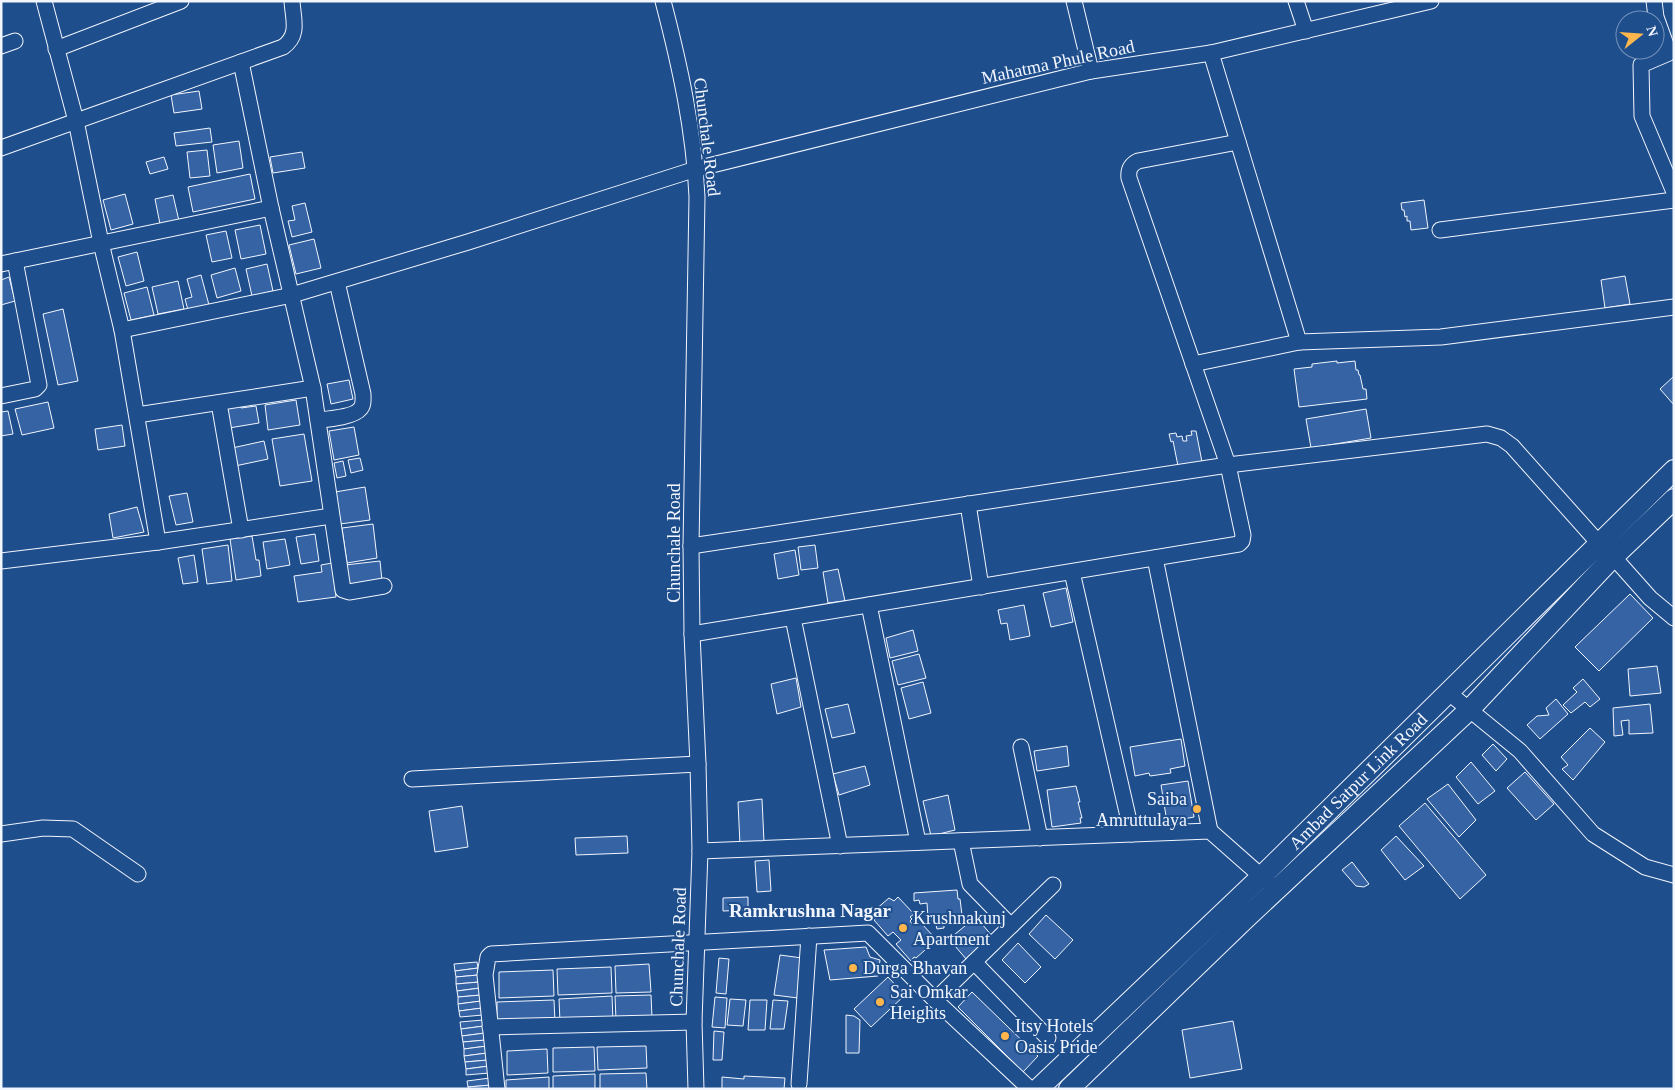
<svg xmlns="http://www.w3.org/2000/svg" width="1675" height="1090" font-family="'Times New Roman',serif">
<rect width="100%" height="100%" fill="#1f4e8c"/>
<g fill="#3563a3" stroke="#f2f6ff">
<path d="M199,91L202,109L174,113L171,95Z"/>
<path d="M210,128L212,142L176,146L174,133Z"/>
<path d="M239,141L243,168L217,173L213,145Z"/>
<path d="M207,150L210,176L190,178L187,152Z"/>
<path d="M302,152L305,168L273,173L270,157Z"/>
<path d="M164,157L168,169L150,174L146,162Z"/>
<path d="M250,174L255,199L193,212L188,187Z"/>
<path d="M125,194L133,224L111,230L103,200Z"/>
<path d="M173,195L179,221L160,224L155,199Z"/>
<path d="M1424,200L1428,228L1411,230L1410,221H1407V216L1405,217L1404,210H1402L1401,203Z"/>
<path d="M305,203L312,232L292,237L288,221L295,220L292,206Z"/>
<path d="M260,225L266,254L241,259L235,230Z"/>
<path d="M226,231L232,258L212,262L206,235Z"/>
<path d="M314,239L321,268L296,274L289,245Z"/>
<path d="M137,252L144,281L126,286L118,257Z"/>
<path d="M267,264L273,291L252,296L246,269Z"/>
<path d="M235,268L241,291L217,298L211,275Z"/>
<path d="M201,275L209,305L188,310L185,299L192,297L187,279Z"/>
<path d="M1625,276L1630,304L1605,308L1601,280Z"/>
<path d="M9,277L15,301L1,305V280Z"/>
<path d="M178,281L184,309L158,314L152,287Z"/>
<path d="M147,287L154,315L131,320L124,293Z"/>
<path d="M63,309L78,381L58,385L43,314Z"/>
<path d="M1337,361V363L1355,361L1356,370H1358L1359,375H1360L1363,389H1366L1367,399L1299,407L1294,369L1312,367V364Z"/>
<path d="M1673,377H1674V405L1660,389Z"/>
<path d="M349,380L353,399L331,404L327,384Z"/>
<path d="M296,400L300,425L268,430L265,405Z"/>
<path d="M48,402L54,428L22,435L15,409Z"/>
<path d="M240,403L241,408L256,406L259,423L229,428L224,406Z"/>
<path d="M1366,409L1371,438L1311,448L1306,419Z"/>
<path d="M8,411L13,434L1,436V412Z"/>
<path d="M122,425L125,446L98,450L95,429Z"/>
<path d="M354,427L359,455L334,460L329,431Z"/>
<path d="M1191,431H1196L1202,462L1178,466L1173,441L1171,442L1169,434L1176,433L1177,437L1182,436L1183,441H1187L1186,436L1192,435Z"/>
<path d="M304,434L312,481L280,486L272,439Z"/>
<path d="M264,441L268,459L235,466L232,448Z"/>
<path d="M360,458L363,470L351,473L348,460Z"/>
<path d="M343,461L346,476L337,478L334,463Z"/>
<path d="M365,487L370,520L340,524L335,492Z"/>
<path d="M187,493L193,522L176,525L169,496Z"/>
<path d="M137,507L144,532L113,538L109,514Z"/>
<path d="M373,524L377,558L347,563L342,528Z"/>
<path d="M315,534L319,561L301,564L296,537Z"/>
<path d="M252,536L256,560H259L261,576L236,580L230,539Z"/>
<path d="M285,539L290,565L267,569L263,542Z"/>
<path d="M228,545L232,581L207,584L202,549Z"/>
<path d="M815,545L818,568L801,570L798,547Z"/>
<path d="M795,550L799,575L778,579L774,554Z"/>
<path d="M194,555L198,582L183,584L178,558Z"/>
<path d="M380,561L382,581L347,585L345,565Z"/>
<path d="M332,563L336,597L298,602L294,576L322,572L321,565Z"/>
<path d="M838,569L845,601L828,603L823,572Z"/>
<path d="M1066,588L1073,622L1051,627L1043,593Z"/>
<path d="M1630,594L1653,618L1599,671L1575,647Z"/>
<path d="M1024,605L1030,636L1010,640L1007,623L1001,624L998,610Z"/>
<path d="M913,630L918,651L890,658L886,638Z"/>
<path d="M919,654L926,678L898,685L892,661Z"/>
<path d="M1657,666L1661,693L1630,696L1628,669Z"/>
<path d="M796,678L801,707L777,714L771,684Z"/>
<path d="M1583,679L1600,699L1590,707L1585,702L1571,713L1563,705L1577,692L1573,688Z"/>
<path d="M923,682L931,713L909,719L901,688Z"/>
<path d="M1556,699L1568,714L1540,739L1527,725L1537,716L1549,715L1546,708Z"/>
<path d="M848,704L855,733L832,738L825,709Z"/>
<path d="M1650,704L1653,733L1629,734V720L1621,721L1623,735L1614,736L1613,708Z"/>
<path d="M1590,728L1605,742L1573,780L1562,769L1568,765L1561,757Z"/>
<path d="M1181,739L1185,766L1170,769L1171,773L1150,776L1149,773L1135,776L1130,747Z"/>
<path d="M1493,744L1507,759L1496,771L1482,755Z"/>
<path d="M1067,746L1069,766L1037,771L1034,751Z"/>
<path d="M1471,762L1495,791L1478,804L1456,777Z"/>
<path d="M865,766L870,785L839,795L833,774Z"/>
<path d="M1525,772L1554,804L1536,820L1507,788Z"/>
<path d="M1188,781L1194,817L1167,822L1161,785Z"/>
<path d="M1448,784L1476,820L1459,837L1427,799Z"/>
<path d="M1076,786L1080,802H1078L1082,818H1080L1081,823L1052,827L1047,790Z"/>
<path d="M948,795L955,830L931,836L923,801Z"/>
<path d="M762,799L764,842L740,845L738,802Z"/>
<path d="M1425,803L1486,875L1460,899L1399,826Z"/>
<path d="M462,806L468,847L435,852L429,811Z"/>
<path d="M627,836L628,853L576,855L575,838Z"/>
<path d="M1396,836L1424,866L1405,880L1381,850Z"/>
<path d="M769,860L771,891L757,892L755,861Z"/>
<path d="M1352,862L1369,884L1364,887L1356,886L1342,870Z"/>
<path d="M957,890L958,899H960L962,915L954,917V919L948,920V924H944V928L937,929L935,921H932V917L928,918L927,903L920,904L919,900L914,901V893Z"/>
<path d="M748,897V910L723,911V898Z"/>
<path d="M898,897L914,914L910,917L912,919L910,921L913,925L916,922L918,924L920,922L935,938L931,942L933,943L916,958L914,957L911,961L896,944L901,940L893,932L888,936L874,920L877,917L875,914L877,913L875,910L889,898L894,901Z"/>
<path d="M1046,915L1073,940L1055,959L1029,934Z"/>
<path d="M976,917L993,937L967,960L949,939Z"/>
<path d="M1018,943L1041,967L1025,983L1002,960Z"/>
<path d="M866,947L870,957L880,960L878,976L830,980L824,950Z"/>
<path d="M780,955L802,958L798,998L774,995Z"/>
<path d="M719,958L729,959L726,994L716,993Z"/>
<path d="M477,962L478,968L455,971L454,964Z"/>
<path d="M649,964L651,992L616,993L615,966Z"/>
<path d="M611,967L612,993L558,995L557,969Z"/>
<path d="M478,968V975L456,977L455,971Z"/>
<path d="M553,970L554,996L499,998V972Z"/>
<path d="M478,975L479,982L456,984V977Z"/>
<path d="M888,977L905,995L871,1027L854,1009Z"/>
<path d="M479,982L480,988L457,991L456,984Z"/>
<path d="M480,988L481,995L458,997L457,991Z"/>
<path d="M972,992L1038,1056L1023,1072L958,1007Z"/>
<path d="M481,995V1001L458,1004V997Z"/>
<path d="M651,995L652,1018L616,1020L615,996Z"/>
<path d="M612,996L613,1021L560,1022L559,999Z"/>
<path d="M715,997L727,998L725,1028L712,1027Z"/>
<path d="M730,999L746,1000L743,1026L727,1025Z"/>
<path d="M554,1000L555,1022L497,1024V1002Z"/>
<path d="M750,1000H767L765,1030H748Z"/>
<path d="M773,1000L788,1001L784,1029H770Z"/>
<path d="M481,1001L482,1008L459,1011L458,1004Z"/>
<path d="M482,1008L483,1015L460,1017L459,1011Z"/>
<path d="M846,1015L854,1016L860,1020L859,1053H846Z"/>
<path d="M483,1020L484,1026L461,1029L460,1022Z"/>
<path d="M1233,1021L1242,1069L1190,1078L1182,1030Z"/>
<path d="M484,1026L485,1033L462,1036L461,1029Z"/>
<path d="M714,1031L724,1032L722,1060H713Z"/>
<path d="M485,1033L486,1040L463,1042L462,1036Z"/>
<path d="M486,1040L487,1046L464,1049L463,1042Z"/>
<path d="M487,1046V1053L464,1056V1049Z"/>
<path d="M646,1046L647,1068L598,1070L597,1047Z"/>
<path d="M594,1047L595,1071L553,1072V1048Z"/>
<path d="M547,1049L548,1073L507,1075V1051Z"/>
<path d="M487,1053L488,1060L465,1062L464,1056Z"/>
<path d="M488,1060L489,1066L466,1069L465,1062Z"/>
<path d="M489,1066V1073L466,1075V1069Z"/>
<path d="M646,1073L647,1089H600V1074Z"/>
<path d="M595,1074V1089H553V1076Z"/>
<path d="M744,1076L785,1078L784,1089H722V1077L744,1079Z"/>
<path d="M549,1077V1089H506V1080Z"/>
<path d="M490,1078L491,1085L468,1087L467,1081Z"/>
<path d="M491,1085V1089H468V1087Z"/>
</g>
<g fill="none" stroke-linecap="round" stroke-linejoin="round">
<defs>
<g id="minor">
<path d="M44,1L76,121L101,243L122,330L158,542"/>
<path d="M663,1C680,66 694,130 697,197L691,546L692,634L698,764L700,851L694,1022L696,1089"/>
<path d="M1074,1L1091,71"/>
<path d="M1296,1L1306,31"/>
<path d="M1654,1L1656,17L1669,53L1641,65L1642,116L1674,192"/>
<path d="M1,46L15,41"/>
<path d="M56,49L181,1"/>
<path d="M1211,53L1299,342"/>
<path d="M241,62L271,208L313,388L343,590L349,592L384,586"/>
<path d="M1,148L283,47C300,35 293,19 292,1"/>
<path d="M1440,230L1674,200"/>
<path d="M1,264L271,208"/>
<path d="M122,330L292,295L468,242L696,169L1091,71L1211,53L1431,1"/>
<path d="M1193,364L1299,342L1441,337L1674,307"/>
<path d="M1,396L35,389L39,385L15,261"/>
<path d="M219,403L241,530"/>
<path d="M137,415L313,388"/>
<path d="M318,420C328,419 354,417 360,409C364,405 363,399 363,394L337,282"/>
<path d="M968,504L981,587"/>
<path d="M691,546L1228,465L1487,434L1501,438L1512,446L1612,558L1618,562L1650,598L1674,618"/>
<path d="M1155,558L1210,831"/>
<path d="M1,561L158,542L331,516"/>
<path d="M1072,572L1132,834"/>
<path d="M869,605L918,842"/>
<path d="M793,618L840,846"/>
<path d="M692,634L1239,544L1242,541L1243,535L1228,465L1129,178C1128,170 1130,165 1138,161L1238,142"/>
<path d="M1449,693L1520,751L1593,834L1645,867L1674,875"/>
<path d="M1021,747L1040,838"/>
<path d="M412,779L698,764"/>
<path d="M1,834L43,828L73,829L138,874"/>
<path d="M961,841L970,884L1011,926"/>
<path d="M700,851L1210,831L1269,883"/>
<path d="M974,962L1048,1038"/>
<path d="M935,1000L1053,885"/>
<path d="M490,1027L694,1022"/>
<path d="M799,1084L809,936"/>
<path d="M497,1089L485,975L488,957L491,954L868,933L935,1000L1030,1089"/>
</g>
<g id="major">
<path id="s1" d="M1038,1089L1262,876L1674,470"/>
<path d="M1069,1089L1245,919L1469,710L1612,558L1674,499"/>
</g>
</defs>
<use href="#minor" stroke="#f2f6ff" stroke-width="17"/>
<use href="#major" stroke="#f2f6ff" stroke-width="22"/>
<use href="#minor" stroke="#1f4e8c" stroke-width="15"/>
<use href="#major" stroke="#1f4e8c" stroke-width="20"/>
</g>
<g fill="#ffb74d" stroke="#1f4e8c" stroke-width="2">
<circle cx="1197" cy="809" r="5"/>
<circle cx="903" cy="928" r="5"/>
<circle cx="853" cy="968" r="5"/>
<circle cx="880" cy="1002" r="5"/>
<circle cx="1005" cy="1036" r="5"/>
</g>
<g text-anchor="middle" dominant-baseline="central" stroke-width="4" stroke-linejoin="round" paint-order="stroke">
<g font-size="18" fill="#f2f6ff" stroke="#1f4e8c">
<text transform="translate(1058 62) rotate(-12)">Mahatma Phule Road</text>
<text transform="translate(707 137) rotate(83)">Chunchale Road</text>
<text transform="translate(674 543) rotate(-90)">Chunchale Road</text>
<text stroke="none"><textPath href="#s1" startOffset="444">Ambad Satpur Link Road</textPath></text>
<text transform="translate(678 947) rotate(-88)">Chunchale Road</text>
</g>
<g font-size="18" fill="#f2f6ff" stroke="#1f4e8c" text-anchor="start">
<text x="1187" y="799" text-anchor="end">Saiba<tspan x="1187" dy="21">Amruttulaya</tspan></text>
<text x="913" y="918">Krushnakunj<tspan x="913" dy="21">Apartment</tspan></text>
<text x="863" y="968">Durga Bhavan</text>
<text x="890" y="992">Sai Omkar<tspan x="890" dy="21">Heights</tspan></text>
<text x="1015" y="1026">Itsy Hotels<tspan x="1015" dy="21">Oasis Pride</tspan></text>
</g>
<g font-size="19" font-weight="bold" fill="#f2f6ff" stroke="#1f4e8c">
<text x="810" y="910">Ramkrushna Nagar</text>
</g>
</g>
<rect width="1675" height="1090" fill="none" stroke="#f2f6ff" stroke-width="5"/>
<g transform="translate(1640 35) rotate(73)"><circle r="24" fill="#1f4e8c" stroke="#7391ba"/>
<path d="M0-4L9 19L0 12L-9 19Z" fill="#ffb74d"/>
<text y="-8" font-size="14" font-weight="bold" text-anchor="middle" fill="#f2f6ff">N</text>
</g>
</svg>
